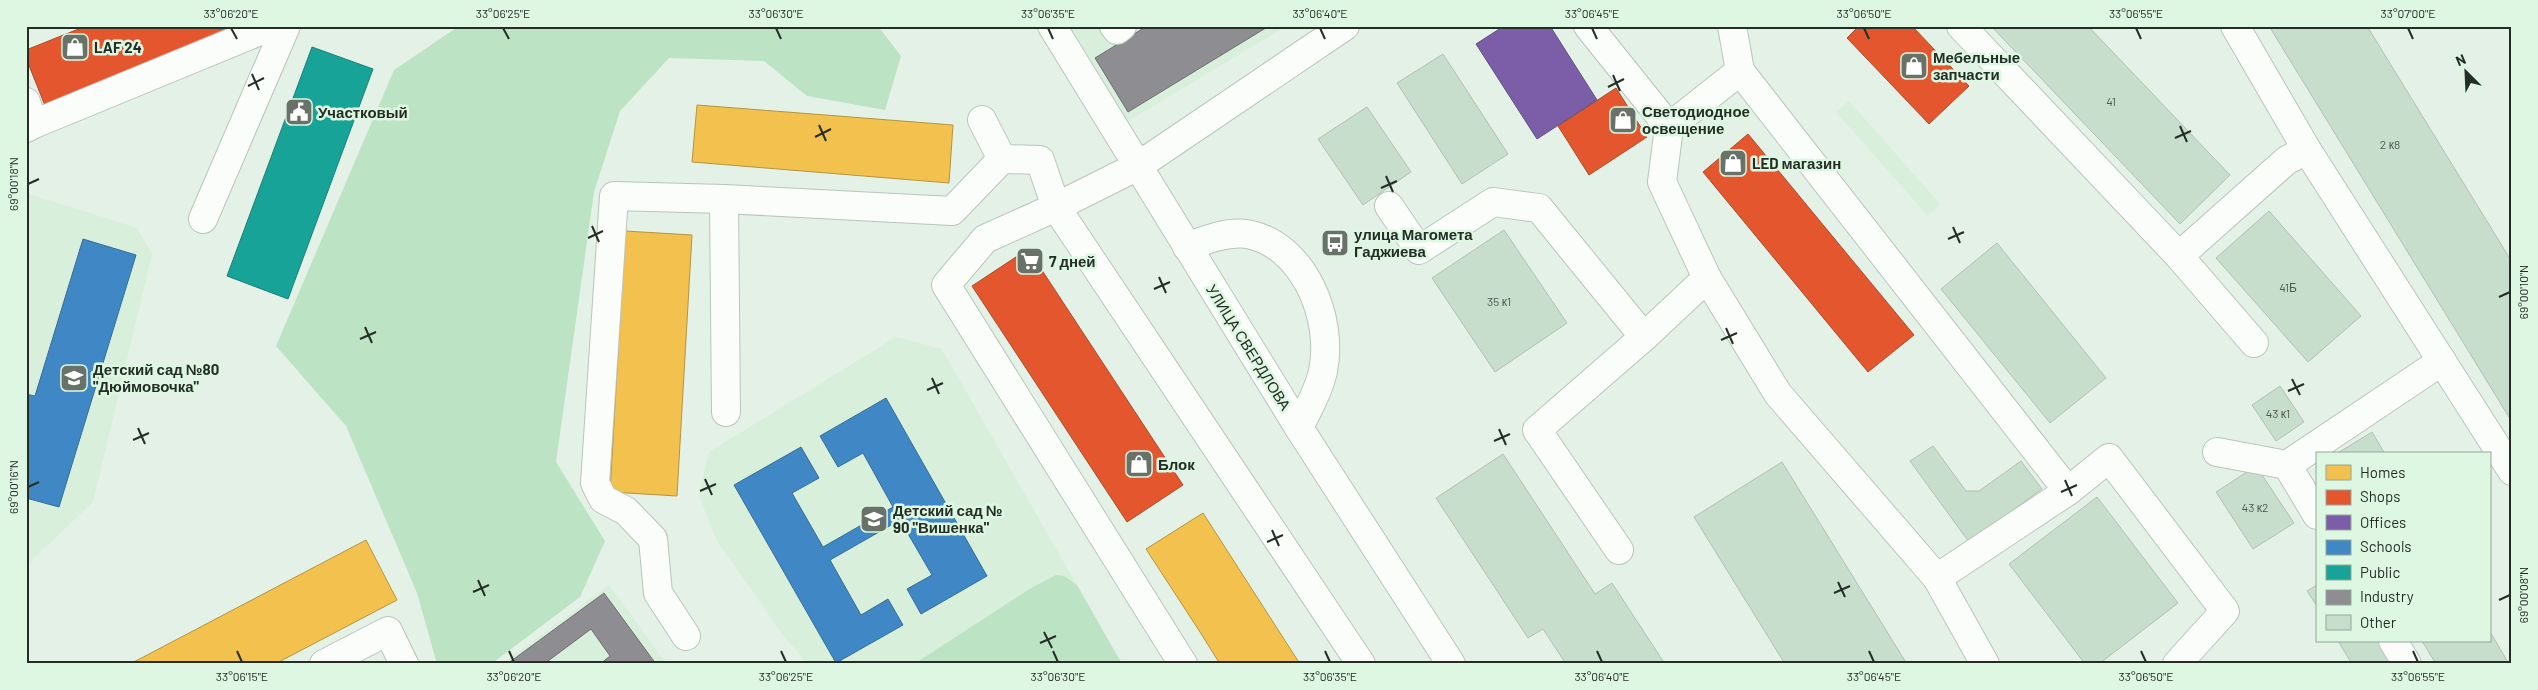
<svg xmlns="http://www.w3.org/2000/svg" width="2538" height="690" font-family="Barlow,sans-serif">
<rect width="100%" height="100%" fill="#e4f1e6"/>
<g fill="#d8efdc">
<path d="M1070,26H1286L1128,121Z"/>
<path d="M1849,101L1940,204L1928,216L1836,112Z"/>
<path d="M26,193L137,228L152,254L93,502L26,565Z"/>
<path d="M896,337L942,349L1122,664H808L783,635L717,541L699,496L709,452Z"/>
<path d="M609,585L667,664H502Z"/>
</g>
<g fill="#bce4c4">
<path d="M459,26H878L901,56L885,110L807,96L764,61L669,58L620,111L594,192L556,462L605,541L580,597L491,664H437L417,593L346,426L276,346L394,70Z"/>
<path d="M1056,575L1064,576L1077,585L1122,664H914L1031,588Z"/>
</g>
<g fill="#f2c14e" stroke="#b49542">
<path d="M697,105L953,125L949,183L692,162Z"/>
<path d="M625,231L692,235L677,496L610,492Z"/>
<path d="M1203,513L1300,664H1220L1200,632L1146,549Z"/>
<path d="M366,540L397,600L275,664H130Z"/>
</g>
<g fill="#e4572e" stroke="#ab4b2c">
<path d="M86,26H248L46,108L26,58V50Z"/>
<path d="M1859,26H1912L1969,86L1929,124L1847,38Z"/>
<path d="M1616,88L1647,137L1589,175L1558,126Z"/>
<path d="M1748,134L1914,335L1868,372L1703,172Z"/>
<path d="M1028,249L1183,485L1127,522L972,286Z"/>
</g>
<path fill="#7b5ea7" stroke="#615080" d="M1504,26H1550L1597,100L1537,139L1476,44Z"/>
<g fill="#3f88c5" stroke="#376d95">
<path d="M83,239L136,255L59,507L26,498V394L35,396Z"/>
<path d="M886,398L987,576L921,614L907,589L932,575L900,520L830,560L861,615L888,599L903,625L836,663L734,485L801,447L819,478L792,493L823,547L893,507L863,453L838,467L820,436Z"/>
</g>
<path fill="#17a398" stroke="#1b8076" d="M312,47L373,69L288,299L227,276Z"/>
<g fill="#8d8d92" stroke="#6e7072">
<path d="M1147,26H1269L1128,112L1095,58Z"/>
<path d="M604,593L656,664H600L610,656L591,629L544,664H507Z"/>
</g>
<g fill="#c8decd" stroke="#b4bfb6">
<path d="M1991,26H2088L2230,175L2180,224Z"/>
<path d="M2269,26H2367L2512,262V422Z"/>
<path d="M1443,54L1508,154L1462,184L1397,83Z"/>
<path d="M1367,107L1411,172L1363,205L1318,139Z"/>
<path d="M2269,211L2361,316L2308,362L2216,258Z"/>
<path d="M1504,230L1567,323L1495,372L1432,278Z"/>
<path d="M1997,243L2106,378L2050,423L1941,289Z"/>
<path d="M2280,386L2304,422L2276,441L2252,405Z"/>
<path d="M2372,432L2385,454H2336Z"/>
<path d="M1933,446L1966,491H1979L2021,461L2042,489L1969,542L1910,461Z"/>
<path d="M1503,454L1595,594L1612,583L1665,664H1566L1543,629L1528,638L1436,498Z"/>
<path d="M1782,462L1907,664H1785L1694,517Z"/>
<path d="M2256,466L2294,523L2253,549L2216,492Z"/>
<path d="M2097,497L2178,603L2099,664H2085L2009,564Z"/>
<path d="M2317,585V606L2307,591Z"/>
<path d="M2489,630L2509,664H2436L2422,641H2489Z"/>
<path d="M2338,641H2379L2393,664H2352Z"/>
</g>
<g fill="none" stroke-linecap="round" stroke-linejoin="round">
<defs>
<g id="minor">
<path d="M1052,26L1299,428L1451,664"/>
<path d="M1114,26L1117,30L1122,26"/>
<path d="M1588,26L1669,127L1740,71L2068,491L1937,578L1985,664"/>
<path d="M1732,26L1740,71"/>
<path d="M1961,26L2179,256L2254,343"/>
<path d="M2235,26L2307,150L2512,471"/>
<path d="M26,102L34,124L26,128"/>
<path d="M982,120L1002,159"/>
<path d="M34,124L272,26"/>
<path d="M1669,127L1662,182L1707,278L1778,394L1937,578"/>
<path d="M724,199L726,412"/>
<path d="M1389,206L1419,250L1493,202L1539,208L1644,337"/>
<path d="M203,219L286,26"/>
<path d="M1187,247C1205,240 1227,231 1247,234C1304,244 1334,319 1323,371C1319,391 1307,410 1299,428"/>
<path d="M2179,256L2287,160L2307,150"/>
<path d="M2217,452L2287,465L2442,361"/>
<path d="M2287,465L2317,515"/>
<path d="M2068,491L2109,458L2225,611L2177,664"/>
<path d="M1619,550L1537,430L1644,337L1707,278"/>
<path d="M686,636L658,593L653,539L626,511L603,499L595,483L614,196L724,199L952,211L1002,159L1040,160L1056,207L1361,664"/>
<path d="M2393,641L2407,664"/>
<path d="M324,664L388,631L404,664"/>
<path d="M1183,664L946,285L985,239L1056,207L1138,166L1345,26"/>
</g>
</defs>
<use href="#minor" stroke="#bac4bc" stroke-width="30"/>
<use href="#minor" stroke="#fbfdfb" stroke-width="28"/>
</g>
<path fill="none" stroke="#252e26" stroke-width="2" d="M231,28L237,39M503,28L509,39M776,28L781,39M1048,28L1053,39M1320,28L1325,39M1592,28L1597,39M1864,28L1869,39M2136,28L2141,39M2408,28L2413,39M252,74L259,90M1613,75L1620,91M248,86L264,78M1608,87L1624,79M819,125L826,141M2180,126L2187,142M815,137L831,129M2175,138L2191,131M1386,176L1393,192M28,184L39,179M1381,188L1397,181M592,226L599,242M1953,227L1960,243M588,238L603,231M1948,239L1964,232M1159,277L1166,293M1154,289L1170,282M2499,297L2510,292M365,327L372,343M1726,328L1733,344M360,339L376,332M1721,340L1737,333M932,378L939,394M2292,379L2300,395M927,390L943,383M2288,391L2304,384M138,428L145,444M1499,429L1506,445M133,440L149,433M1494,441L1510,434M705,479L712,495M2065,480L2072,496M28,487L39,482M700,491L716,484M2061,492L2077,485M1272,530L1279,546M1267,542L1283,535M478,580L485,596M1838,582L1845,597M473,592L489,585M1834,593L1850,586M2499,600L2510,595M1044,632L1052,648M1040,643L1056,636M237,651L242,662M509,651L514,662M781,651L786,662M1053,651L1058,662M1325,651L1330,662M1597,651L1602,662M1869,651L1874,662M2141,651L2146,662M2413,651L2418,662"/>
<defs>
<symbol id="shop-square" viewBox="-11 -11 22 22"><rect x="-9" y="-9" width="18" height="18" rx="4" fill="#687269" stroke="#def7e2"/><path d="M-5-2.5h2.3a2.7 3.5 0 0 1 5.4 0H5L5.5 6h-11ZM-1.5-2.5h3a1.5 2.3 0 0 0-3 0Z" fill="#fff"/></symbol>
<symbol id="civic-square" viewBox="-11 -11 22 22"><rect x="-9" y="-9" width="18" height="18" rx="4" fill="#687269" stroke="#def7e2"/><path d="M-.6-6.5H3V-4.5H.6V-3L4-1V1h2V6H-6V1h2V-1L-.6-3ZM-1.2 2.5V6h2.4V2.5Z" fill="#fff"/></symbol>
<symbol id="bus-square" viewBox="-11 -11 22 22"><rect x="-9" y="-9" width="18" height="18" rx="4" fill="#687269" stroke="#def7e2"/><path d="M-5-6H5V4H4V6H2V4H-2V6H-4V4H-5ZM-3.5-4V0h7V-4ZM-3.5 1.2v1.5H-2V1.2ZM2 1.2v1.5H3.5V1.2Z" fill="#fff"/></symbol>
<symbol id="supermarket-square" viewBox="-11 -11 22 22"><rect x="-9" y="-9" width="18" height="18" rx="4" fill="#687269" stroke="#def7e2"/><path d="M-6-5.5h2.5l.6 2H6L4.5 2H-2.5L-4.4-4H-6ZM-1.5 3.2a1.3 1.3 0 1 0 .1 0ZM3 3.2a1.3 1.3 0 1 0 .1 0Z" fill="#fff"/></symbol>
<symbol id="school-square" viewBox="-11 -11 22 22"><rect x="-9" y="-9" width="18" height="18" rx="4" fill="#687269" stroke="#def7e2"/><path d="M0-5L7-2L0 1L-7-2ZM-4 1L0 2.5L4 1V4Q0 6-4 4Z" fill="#fff"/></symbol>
</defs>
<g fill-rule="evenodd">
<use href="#shop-square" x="59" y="31" width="32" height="32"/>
<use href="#shop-square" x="1898" y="50" width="32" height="32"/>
<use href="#civic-square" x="283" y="96" width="32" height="32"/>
<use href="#shop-square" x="1607" y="104" width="32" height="32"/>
<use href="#shop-square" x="1717" y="147" width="32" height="32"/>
<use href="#bus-square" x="1319" y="227" width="32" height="32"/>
<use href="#supermarket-square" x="1014" y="245" width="32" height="32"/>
<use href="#school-square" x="58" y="362" width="32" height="32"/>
<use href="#shop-square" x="1123" y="448" width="32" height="32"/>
<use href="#school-square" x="858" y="503" width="32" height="32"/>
</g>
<g text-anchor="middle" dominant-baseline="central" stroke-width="5" stroke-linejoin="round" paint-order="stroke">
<g font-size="12" fill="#4e5a50">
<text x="2111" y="101">41</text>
<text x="2390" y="144">2 к8</text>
<text x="2288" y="287">41Б</text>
<text x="1499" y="301">35 к1</text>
<text x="2278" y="413">43 к1</text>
<text x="2255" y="507">43 к2</text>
</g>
<g font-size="15" font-weight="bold" fill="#252e26" stroke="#def7e2" text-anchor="start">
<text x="94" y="47">LAF 24</text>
<text x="1933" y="57">Мебельные<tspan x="1933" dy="17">запчасти</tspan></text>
<text x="1642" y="111">Светодиодное<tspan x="1642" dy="17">освещение</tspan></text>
<text x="318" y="112">Участковый</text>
<text x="1752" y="163">LED магазин</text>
<text x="1354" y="234">улица Магомета<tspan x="1354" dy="17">Гаджиева</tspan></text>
<text x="1049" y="261">7 дней</text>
<text x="93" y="369">Детский сад №80<tspan x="93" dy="17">"Дюймовочка"</tspan></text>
<text x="1158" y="464">Блок</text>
<text x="893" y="510">Детский сад №<tspan x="893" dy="17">90 "Вишенка"</tspan></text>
</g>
<g font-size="15" fill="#252e26" stroke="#def7e2">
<text transform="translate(1249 347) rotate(58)">УЛИЦА СВЕРДЛОВА</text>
</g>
</g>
<rect width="2538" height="690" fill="none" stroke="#def7e2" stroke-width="55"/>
<rect x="2316" y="452" width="175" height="190" fill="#def7e2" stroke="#94a797"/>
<rect x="2326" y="465" width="25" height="15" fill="#f2c14e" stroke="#94a797"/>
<text x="2360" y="478" font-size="15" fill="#252e26">Homes</text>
<rect x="2326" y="490" width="25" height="15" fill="#e4572e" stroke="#94a797"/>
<text x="2360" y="502" font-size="15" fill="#252e26">Shops</text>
<rect x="2326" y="515" width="25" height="15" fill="#7b5ea7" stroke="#94a797"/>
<text x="2360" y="528" font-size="15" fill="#252e26">Offices</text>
<rect x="2326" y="540" width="25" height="15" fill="#3f88c5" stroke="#94a797"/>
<text x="2360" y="552" font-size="15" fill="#252e26">Schools</text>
<rect x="2326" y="565" width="25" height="15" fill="#17a398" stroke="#94a797"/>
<text x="2360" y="578" font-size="15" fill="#252e26">Public</text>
<rect x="2326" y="590" width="25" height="15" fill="#8d8d92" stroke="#94a797"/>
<text x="2360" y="602" font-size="15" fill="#252e26">Industry</text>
<rect x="2326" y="615" width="25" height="15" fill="#c8decd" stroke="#94a797"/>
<text x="2360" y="628" font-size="15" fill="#252e26">Other</text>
<g transform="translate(2466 72) rotate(336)" stroke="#def7e2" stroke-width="4" paint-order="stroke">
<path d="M0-4L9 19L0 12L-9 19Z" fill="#252e26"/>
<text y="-8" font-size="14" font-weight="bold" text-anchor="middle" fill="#252e26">N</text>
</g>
<rect x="28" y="28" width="2482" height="634" fill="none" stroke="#252e26" stroke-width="2"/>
<g font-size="12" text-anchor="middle" fill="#252e26">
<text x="231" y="18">33°06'20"E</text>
<text x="503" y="18">33°06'25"E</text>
<text x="776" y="18">33°06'30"E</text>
<text x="1048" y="18">33°06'35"E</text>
<text x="1320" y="18">33°06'40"E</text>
<text x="1592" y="18">33°06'45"E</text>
<text x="1864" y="18">33°06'50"E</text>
<text x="2136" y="18">33°06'55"E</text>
<text x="2408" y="18">33°07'00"E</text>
<text transform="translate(14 184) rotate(-90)" y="4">69°00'18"N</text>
<text transform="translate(2524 292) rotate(-90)" y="4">69°00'10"N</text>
<text transform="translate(14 487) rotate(-90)" y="4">69°00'16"N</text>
<text transform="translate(2524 595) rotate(-90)" y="4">69°00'08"N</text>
<text x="242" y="681">33°06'15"E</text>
<text x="514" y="681">33°06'20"E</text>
<text x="786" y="681">33°06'25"E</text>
<text x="1058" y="681">33°06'30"E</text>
<text x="1330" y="681">33°06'35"E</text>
<text x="1602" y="681">33°06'40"E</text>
<text x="1874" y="681">33°06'45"E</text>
<text x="2146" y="681">33°06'50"E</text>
<text x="2418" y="681">33°06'55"E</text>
</g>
</svg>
